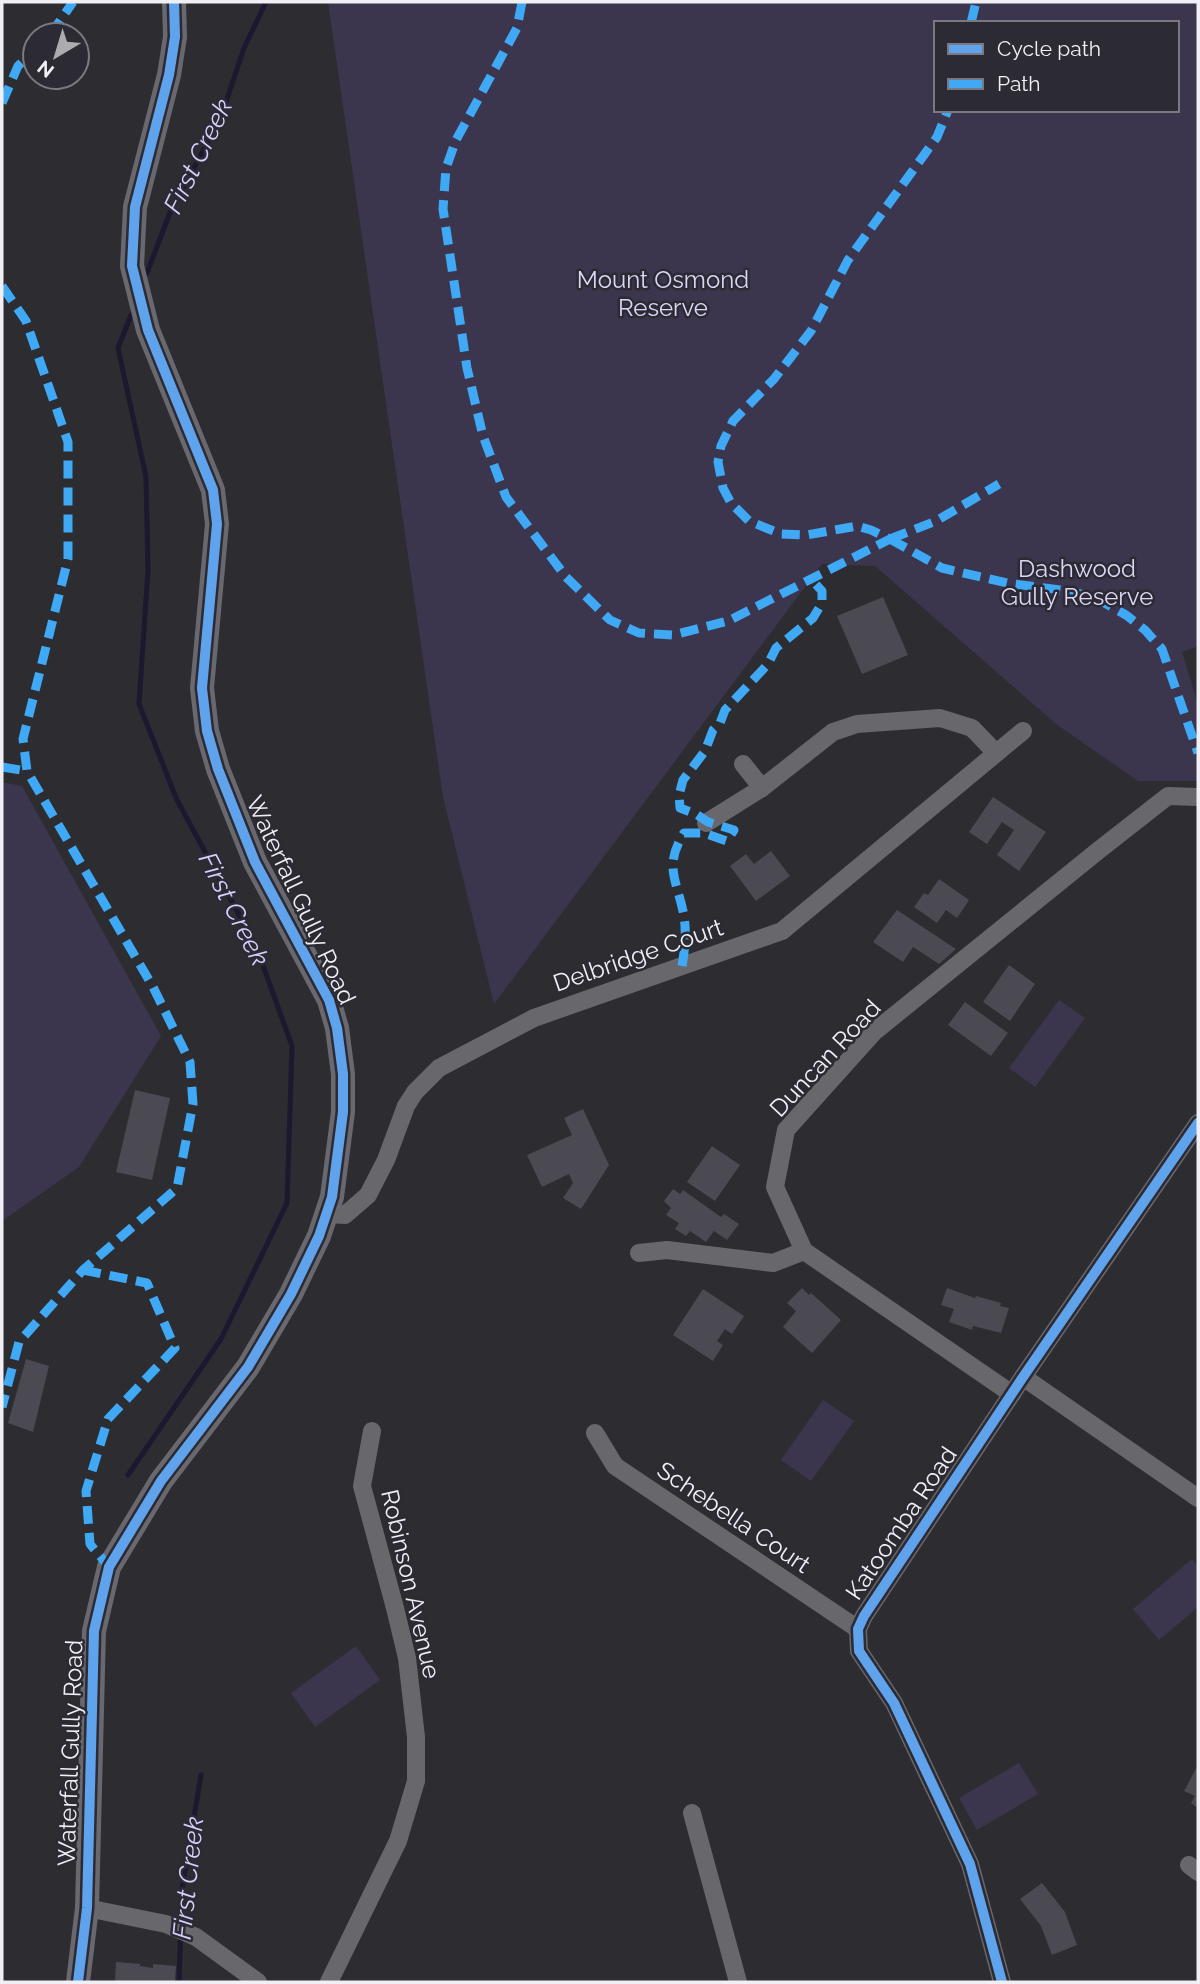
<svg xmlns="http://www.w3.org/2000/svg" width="1200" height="1984" font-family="Raleway,sans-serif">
<rect width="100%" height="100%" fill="#2d2c31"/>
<g fill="#3b364e" fill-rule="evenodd">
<path d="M328,2H1198V646L1182,652L1198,704V781H1138L1056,724L875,566L822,564L494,1004L443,797ZM936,23H1177V110H936Z"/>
<path d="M2,782L22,786L161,1036L79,1167L2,1221Z"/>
<path d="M1059,1000L1085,1018L1035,1087L1009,1068Z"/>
<path d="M823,1400L854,1421L811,1481L781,1460Z"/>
<path d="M1192,1559L1198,1566V1607L1159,1640L1133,1609Z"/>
<path d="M356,1646L380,1680L315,1727L291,1693Z"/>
<path d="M1019,1763L1038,1794L977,1830L959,1798Z"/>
</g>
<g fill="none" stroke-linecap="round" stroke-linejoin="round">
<g stroke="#1e1730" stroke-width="5">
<path d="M147,273L171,210L220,120L244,48L266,2"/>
<path d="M128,1475L221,1339L287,1203L292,1046L256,946L177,800L139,704L148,570L146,477L118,348L131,315"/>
<path d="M179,1982L182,1889L201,1775"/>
</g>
</g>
<g fill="#4b4952">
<path d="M883,597L908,655L862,674L837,616Z"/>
<path d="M993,797L1046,832L1019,871L997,855L1014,830L1002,822L987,844L969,832Z"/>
<path d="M771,851L790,876L756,901L730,866L746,854L754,864Z"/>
<path d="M939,879L969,900L957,918L946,910L937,923L914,907L924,893L928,895Z"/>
<path d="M897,910L956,949L939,964L913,947L903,962L873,942Z"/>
<path d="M1009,965L1035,984L1010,1021L983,1002Z"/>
<path d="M965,1002L1008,1033L991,1056L948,1025Z"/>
<path d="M135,1090L170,1098L152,1180L116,1172Z"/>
<path d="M583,1109L609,1165L581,1209L563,1198L573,1183L569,1174L542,1187L527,1155L572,1135L564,1118Z"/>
<path d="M712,1146L740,1165L715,1201L687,1182Z"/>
<path d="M673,1189L680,1194L683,1190L721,1217L724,1214L739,1224L727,1240L714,1231L706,1242L690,1231L686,1236L675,1229L679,1223L666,1215L671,1208L664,1201Z"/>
<path d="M802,1288L809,1295L811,1293L841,1320L812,1353L783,1327L796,1311L787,1303Z"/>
<path d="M947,1288L975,1298L976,1296L1001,1303L1000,1306L1009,1308L1001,1333L973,1326L972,1330L949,1322L954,1309L941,1305Z"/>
<path d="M703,1289L744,1316L732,1334L725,1329L717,1341L723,1345L713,1361L673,1335Z"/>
<path d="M26,1359L49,1366L33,1432L8,1423Z"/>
<path d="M1198,1765V1808L1191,1803L1195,1796L1184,1791Z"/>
<path d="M1042,1883L1065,1912L1077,1945L1052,1955L1041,1926L1020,1899Z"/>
<path d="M116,1962L140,1964V1966L153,1968V1964L176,1966L175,1982H115Z"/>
</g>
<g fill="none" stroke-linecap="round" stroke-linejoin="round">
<g stroke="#68676c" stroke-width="18">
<path d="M743,764L762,788"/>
<path d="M706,823L762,788L833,732L857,724L940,718L972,728L996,753"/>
<path d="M327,1214L345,1215L368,1195L386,1160L406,1106L415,1092L439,1068L534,1018L782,931L1023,731"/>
<path d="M639,1253L667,1250L773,1263L804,1251"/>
<path d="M1023,1377L1198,1498"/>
<path d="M1012,1394L804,1251L775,1187L786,1130L874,1032L1099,850L1168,796L1198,797"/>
<path d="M595,1433L615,1466L858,1629"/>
<path d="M692,1813L738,1982"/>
<path d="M1189,1865L1198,1872"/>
<path d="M87,1908L166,1924L196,1937L258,1982"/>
<path d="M329,1982L398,1841L416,1781V1737L407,1658L395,1608L362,1486L372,1431"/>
<path d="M1002,1982L970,1864L894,1703L859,1651L858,1629L864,1616L1023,1377L1198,1123"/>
</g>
<path stroke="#6a686f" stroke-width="24" d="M78,1982L87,1908L94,1631L109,1567L161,1481L248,1367L291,1294L319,1236L332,1197L343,1112V1074L337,1028L329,1000L255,862L218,769L207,731L202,688L217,524L213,490L148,330L132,266L135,207L169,75L175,37L174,2"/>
<g stroke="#3fa9f5" stroke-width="9" stroke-dasharray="18 9" stroke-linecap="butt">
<path d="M522,2L517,28L456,140L446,168L443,209L467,368L483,436L506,497L566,577L610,620L639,633L673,635L728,621L890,539L871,530L857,526L807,535L781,534L749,521L731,503L723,488L718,462L721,446L733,421L774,379L811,331L848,260L937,137L948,110"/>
<path d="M971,23L976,2"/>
<path d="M50,35L73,2"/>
<path d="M2,103L18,66L35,50"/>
<path d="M2,286L26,321L68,442V559L23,739L27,771L153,987L190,1062L193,1104L177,1188L83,1270L19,1342L2,1407"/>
<path d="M890,539L942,568L1007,583L1068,591L1094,597L1126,615L1145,630L1162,649L1198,753"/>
<path d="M890,539L936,521L999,484"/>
<path d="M2,767L27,771"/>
<path d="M682,966C685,949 687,929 683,911C676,879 664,865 684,833H704L727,841L734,830L708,822L696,814L680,808L679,795L683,780L705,751L713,730L720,723L725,710L768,664L776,648L813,618L822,603V591L811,579"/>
<path d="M83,1270L147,1283L175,1348L108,1419L86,1491L90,1544L109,1567"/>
</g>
<defs>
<g id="cycleway">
<path d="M78,1982L87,1908L94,1631L109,1567L161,1481L248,1367L291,1294L319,1236L332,1197L343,1112V1074L337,1028L329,1000L255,862L218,769L207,731L202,688L217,524L213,490L148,330L132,266L135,207L169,75L175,37L174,2"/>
<path d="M1002,1982L970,1864L894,1703L859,1651L858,1629L864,1616L1023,1377L1198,1123"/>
</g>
</defs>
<use href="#cycleway" stroke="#2c2a33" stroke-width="15"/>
<use href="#cycleway" stroke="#60a3ed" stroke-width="10"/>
</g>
<g text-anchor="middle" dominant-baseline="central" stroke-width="5" stroke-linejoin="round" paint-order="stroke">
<g font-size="24" fill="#dcd5f8" stroke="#2c2a33">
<text x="663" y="279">Mount Osmond<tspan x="663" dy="28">Reserve</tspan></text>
<text x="1077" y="568">Dashwood<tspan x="1077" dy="28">Gully Reserve</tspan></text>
</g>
<g font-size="24" fill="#f0eff5" stroke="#2c2a33">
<text transform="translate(301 900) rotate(65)">Waterfall Gully Road</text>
<text transform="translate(638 955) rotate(-19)">Delbridge Court</text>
<text transform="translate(825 1058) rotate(-47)">Duncan Road</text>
<text transform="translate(734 1517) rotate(34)">Schebella Court</text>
<text transform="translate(901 1523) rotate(-56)">Katoomba Road</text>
<text transform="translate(411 1584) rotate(77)">Robinson Avenue</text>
<text transform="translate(70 1753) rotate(-88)">Waterfall Gully Road</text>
</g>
<g font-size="26" font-style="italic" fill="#d8cefd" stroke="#2c2a33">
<text transform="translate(198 156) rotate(-64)">First Creek</text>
<text transform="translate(234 909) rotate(63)">First Creek</text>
<text transform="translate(188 1878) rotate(-84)">First Creek</text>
</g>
</g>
<rect width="1200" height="1984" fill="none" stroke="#f0eff5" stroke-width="7"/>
<rect x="934" y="21" width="245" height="91" fill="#2c2a33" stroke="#7a7981" stroke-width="2"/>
<rect x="948" y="44" width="35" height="10" fill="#60a3ed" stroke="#7a7981" stroke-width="2"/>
<text x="997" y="56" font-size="21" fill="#f0eff5">Cycle path</text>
<rect x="948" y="79" width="35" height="10" fill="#3fa9f5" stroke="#7a7981" stroke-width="2"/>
<text x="997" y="91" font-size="21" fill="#f0eff5">Path</text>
<g transform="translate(56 56) rotate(218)"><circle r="33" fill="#2c2a33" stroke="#7a7981" stroke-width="2"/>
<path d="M0-5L12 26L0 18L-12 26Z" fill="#acabb0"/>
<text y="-10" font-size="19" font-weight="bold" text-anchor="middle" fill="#f0eff5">N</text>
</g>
</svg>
